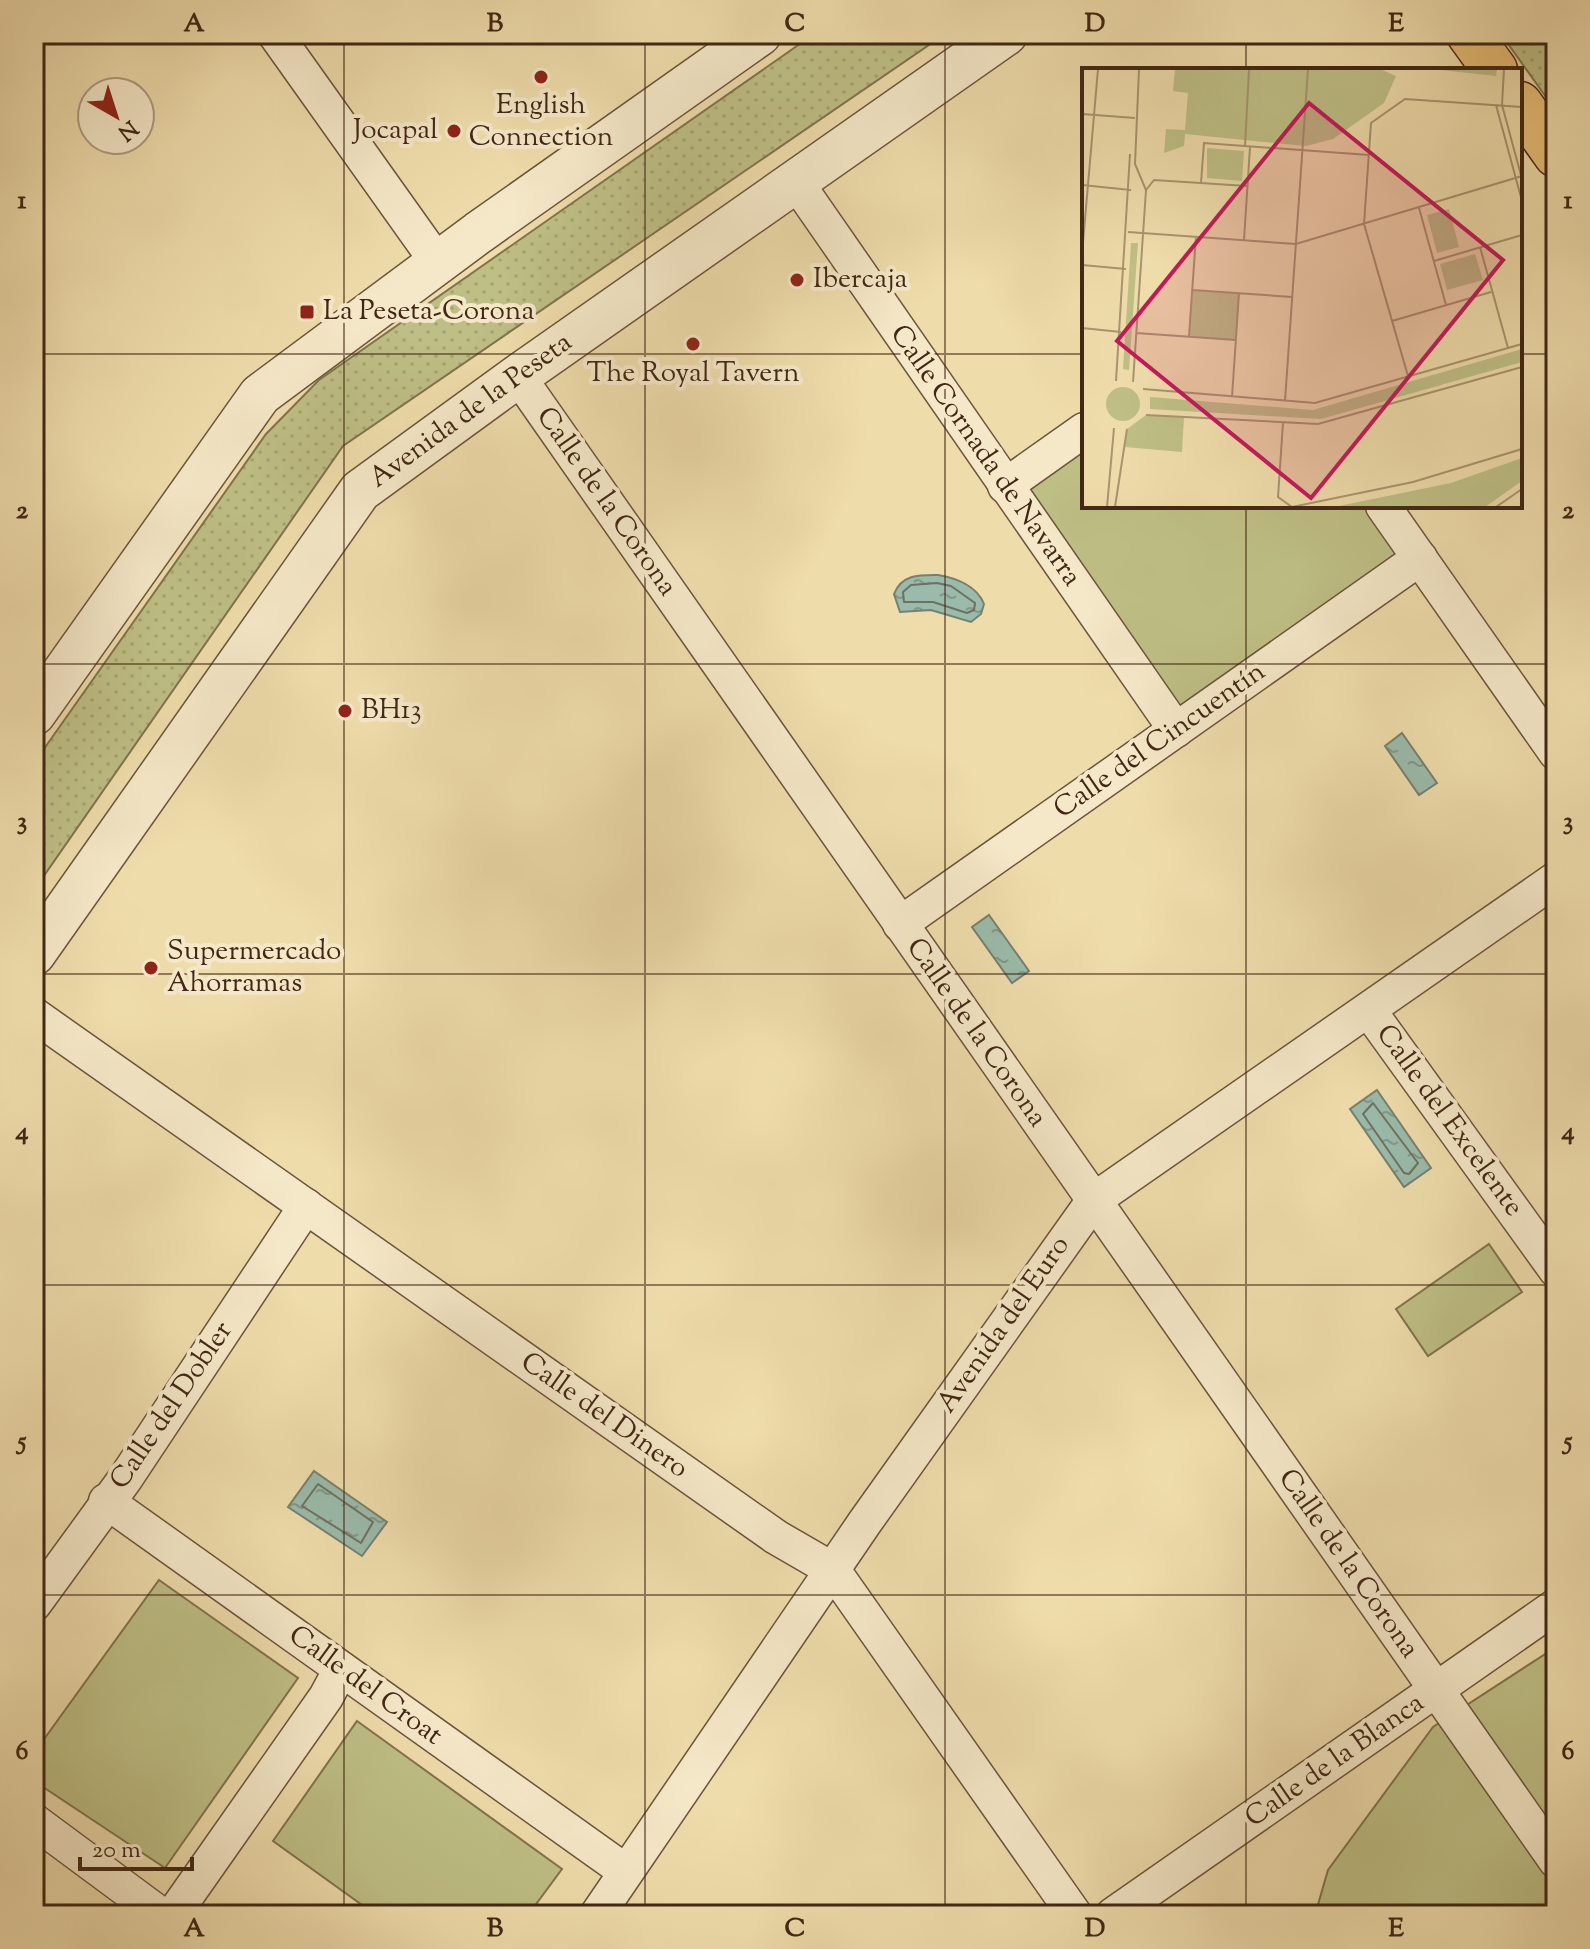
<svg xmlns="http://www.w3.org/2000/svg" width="1590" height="1949" font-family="'Sorts Mill Goudy',serif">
<defs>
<pattern id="grass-dots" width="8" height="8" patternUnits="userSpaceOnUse" patternTransform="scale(2)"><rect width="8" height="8" fill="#bebf85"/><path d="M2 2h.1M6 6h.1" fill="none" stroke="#a4a472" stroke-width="1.8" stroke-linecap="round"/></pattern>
<pattern id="water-ripples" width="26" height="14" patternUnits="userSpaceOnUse" patternTransform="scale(2)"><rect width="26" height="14" fill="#9abbab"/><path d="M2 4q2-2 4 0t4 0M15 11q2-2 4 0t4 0" fill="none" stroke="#7f988a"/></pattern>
</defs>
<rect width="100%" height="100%" fill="#efdcab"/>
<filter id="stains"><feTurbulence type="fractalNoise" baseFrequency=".0025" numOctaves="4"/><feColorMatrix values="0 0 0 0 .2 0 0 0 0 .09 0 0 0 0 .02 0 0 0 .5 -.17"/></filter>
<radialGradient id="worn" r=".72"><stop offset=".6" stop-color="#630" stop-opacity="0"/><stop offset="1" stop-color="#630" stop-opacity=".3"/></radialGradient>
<g fill="url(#grass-dots)" stroke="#80734d" stroke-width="2">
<path d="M814,34H945L343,446L34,890V763L266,434L319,380Z"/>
<path d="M1501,34H1551L1556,41V111Z"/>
</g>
<g fill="#bebf85" stroke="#80734d" stroke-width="2">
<path d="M1084,430V506H1383L1420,558L1176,730L1005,486Z"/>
<path d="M1489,1244L1522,1292L1428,1356L1396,1309Z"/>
<path d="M159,1580L298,1678L165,1868L34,1781V1753Z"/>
<path d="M1556,1647V1915H1315L1328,1870L1433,1727Z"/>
<path d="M357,1721L562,1869L528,1915H376L273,1841Z"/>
</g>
<g fill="url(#water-ripples)" stroke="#76806f" stroke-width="2">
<path d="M938,575C956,578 977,586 984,604L981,614L971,622L931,610L900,612L894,594C902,574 920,575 938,575Z"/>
<path d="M1402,733L1437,783L1419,795L1385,746Z"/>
<path d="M989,915L1029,971L1012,983L972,927Z"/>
<path d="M1377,1090L1431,1168L1404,1187L1350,1109Z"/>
<path d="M314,1471L387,1522L362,1556L288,1507Z"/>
</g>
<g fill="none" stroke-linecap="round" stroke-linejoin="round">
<g stroke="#6e7160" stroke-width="2">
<path d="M937,583L951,586L975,603L974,610L967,613L933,602H904L903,592L911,585Z"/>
<path d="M1373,1103L1418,1163L1409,1174L1404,1173L1363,1114Z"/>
<path d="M318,1484L373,1522L361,1543L302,1506Z"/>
</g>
<defs>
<g id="minor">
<path d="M275,34L438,263"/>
<path d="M796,182L1176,730"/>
<path d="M518,376L1556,1861"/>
<path d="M1005,486L1084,430"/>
<path d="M1383,506L1556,753"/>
<path d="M900,924L1420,558"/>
<path d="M1370,1012L1556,1270"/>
<path d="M34,1015L776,1537L833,1570L1075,1915"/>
<path d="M106,1501L625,1871"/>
<path d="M34,1604L125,1479L306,1206"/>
<path d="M34,1821L161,1915"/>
<path d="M173,1915L326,1697L341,1669"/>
<path d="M597,1915L865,1522L1094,1200L1556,879"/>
<path d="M1113,1915L1556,1606"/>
</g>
<g id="tertiary">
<path d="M34,714L260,395L478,233L760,34"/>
<path d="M34,954L360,491L518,376L1006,34"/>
</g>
<g id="primary">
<path d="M1469,34L1495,70"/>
<path d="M1520,104L1556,155"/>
</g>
</defs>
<use href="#minor" stroke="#6c543a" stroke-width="37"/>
<use href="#tertiary" stroke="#6c543a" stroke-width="45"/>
<use href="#primary" stroke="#412715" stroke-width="47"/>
<use href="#minor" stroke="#f5e8c8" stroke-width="34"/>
<use href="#tertiary" stroke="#f5e8c8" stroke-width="42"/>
<use href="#primary" stroke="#e8be76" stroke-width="44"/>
</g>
<path fill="none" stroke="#412715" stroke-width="2" stroke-opacity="0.55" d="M344,34V1915M645,34V1915M945,34V1915M1246,34V70M34,354H1084M1520,354H1556M1246,506V1915M34,664H1556M34,974H1556M34,1285H1556M34,1595H1556"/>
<g fill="#8f2418" stroke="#f5e8c8" stroke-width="3">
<circle cx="541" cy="77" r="8"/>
<circle cx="454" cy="131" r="8"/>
<circle cx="797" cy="280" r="8"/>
<rect x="299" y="304" width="16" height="16" rx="4"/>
<circle cx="693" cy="344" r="8"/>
<circle cx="345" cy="711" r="8"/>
<circle cx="151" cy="968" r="8"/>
</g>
<g text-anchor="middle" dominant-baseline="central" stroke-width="8" stroke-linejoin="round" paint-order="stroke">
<g font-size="28" fill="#412715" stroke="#f5e8c8" text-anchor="start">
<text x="541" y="106" text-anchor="middle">English<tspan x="541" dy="32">Connection</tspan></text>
<text x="438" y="131" text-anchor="end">Jocapal</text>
<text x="813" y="280">Ibercaja</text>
<text x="323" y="312">La Peseta-Corona</text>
<text x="693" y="374" text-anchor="middle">The Royal Tavern</text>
<text x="361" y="711">BH13</text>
<text x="167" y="952">Supermercado<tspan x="167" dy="32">Ahorramas</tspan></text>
</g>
<g font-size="28" fill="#412715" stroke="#f5e8c8">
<text transform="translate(471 411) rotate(-36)">Avenida de la Peseta</text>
<text transform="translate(985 456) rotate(55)">Calle Cornada de Navarra</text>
<text transform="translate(606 502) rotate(55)">Calle de la Corona</text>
<text transform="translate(1160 741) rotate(-35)">Calle del Cincuentín</text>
<text transform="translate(976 1033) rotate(55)">Calle de la Corona</text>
<text transform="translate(1449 1121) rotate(54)">Calle del Excelente</text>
<text transform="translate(1004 1325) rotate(-55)">Avenida del Euro</text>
<text transform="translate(172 1406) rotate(-56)">Calle del Dobler</text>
<text transform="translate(604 1416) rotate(35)">Calle del Dinero</text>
<text transform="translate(1348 1564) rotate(55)">Calle de la Corona</text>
<text transform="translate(365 1686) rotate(36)">Calle del Croat</text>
<text transform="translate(1335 1761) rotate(-35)">Calle de la Blanca</text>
</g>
</g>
<g transform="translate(1082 68)">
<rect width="440" height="440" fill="#efdcab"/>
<path d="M49,175H56L47,302L41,301ZM440,281V294L239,351L68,341V329L231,342ZM24 336a17 17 0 1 1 34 0a17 17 0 1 1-34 0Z" fill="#bebf85"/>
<path d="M93,1H298L314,8L302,35L251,71L224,78L103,66L102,78L82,85L84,61L103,62L106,25L91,23ZM349,1H415L414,8ZM125,80L162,83L160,113L125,110ZM367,141L377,179L355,185L345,147ZM393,186L401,212L365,222L358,196ZM111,222L157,225L154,272L107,268ZM64,347L102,349L100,384L43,379L45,361ZM440,390V413L403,439H252L369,415Z" fill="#bebf85"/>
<path fill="none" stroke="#a9946f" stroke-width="2" d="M422,1L420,37L440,111M414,37L440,133M0,46L53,50M163,78L167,1M119,115L122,75L287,87M0,117L49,122M64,122L72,112L165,118M337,140L364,237M46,164L214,176L440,108M162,172L168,79M398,179L426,280M0,186L16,1M352,193L440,167M0,197L44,201M111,222L210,229M310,253L409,224M0,260L39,264M54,265L154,272M107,268L114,168M326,308L282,156L289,55L323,31L440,39M34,313L48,86M51,314L64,122L53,96L57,1M61,321L233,335L440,276M150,329L157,225M203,333L226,1M64,347L236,356L440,299M201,355L196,429L210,439L331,414L440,381M25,439L32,360M33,439L45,361M414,439L440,421"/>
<path fill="#c2185b" fill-opacity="0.15" stroke="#c2185b" stroke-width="4" d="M227,35L421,192L229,430L35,273Z"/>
<rect width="440" height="440" fill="none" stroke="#412715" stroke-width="4"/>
</g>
<rect width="1590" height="1949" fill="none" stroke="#efdcab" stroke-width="88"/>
<g transform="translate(116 116) rotate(141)"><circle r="38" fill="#f5e8c8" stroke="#ad9b80" stroke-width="2"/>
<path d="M0-6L14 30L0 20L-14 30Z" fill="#8f2418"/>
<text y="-12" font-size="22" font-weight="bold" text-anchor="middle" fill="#412715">N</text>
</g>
<path d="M80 1857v12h112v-12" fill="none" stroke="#412715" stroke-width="4"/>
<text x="92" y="1857" font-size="24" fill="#412715" stroke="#f5e8c8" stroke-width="6" paint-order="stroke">20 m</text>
<rect x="44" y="44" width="1502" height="1861" fill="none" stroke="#412715" stroke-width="3"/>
<g font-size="26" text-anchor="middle" font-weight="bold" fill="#412715">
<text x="194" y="31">A</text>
<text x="495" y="31">B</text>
<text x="795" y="31">C</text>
<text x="1095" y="31">D</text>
<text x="1396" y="31">E</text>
<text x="22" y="208">1</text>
<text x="1568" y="208">1</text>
<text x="22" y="518">2</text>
<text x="1568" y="518">2</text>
<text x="22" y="829">3</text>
<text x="1568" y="829">3</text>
<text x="22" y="1139">4</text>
<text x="1568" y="1139">4</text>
<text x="22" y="1449">5</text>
<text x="1568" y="1449">5</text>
<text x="22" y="1759">6</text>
<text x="1568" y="1759">6</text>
<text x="194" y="1936">A</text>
<text x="495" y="1936">B</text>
<text x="795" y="1936">C</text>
<text x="1095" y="1936">D</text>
<text x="1396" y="1936">E</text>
</g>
<rect width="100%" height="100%" filter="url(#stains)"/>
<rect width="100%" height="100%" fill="url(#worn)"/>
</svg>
